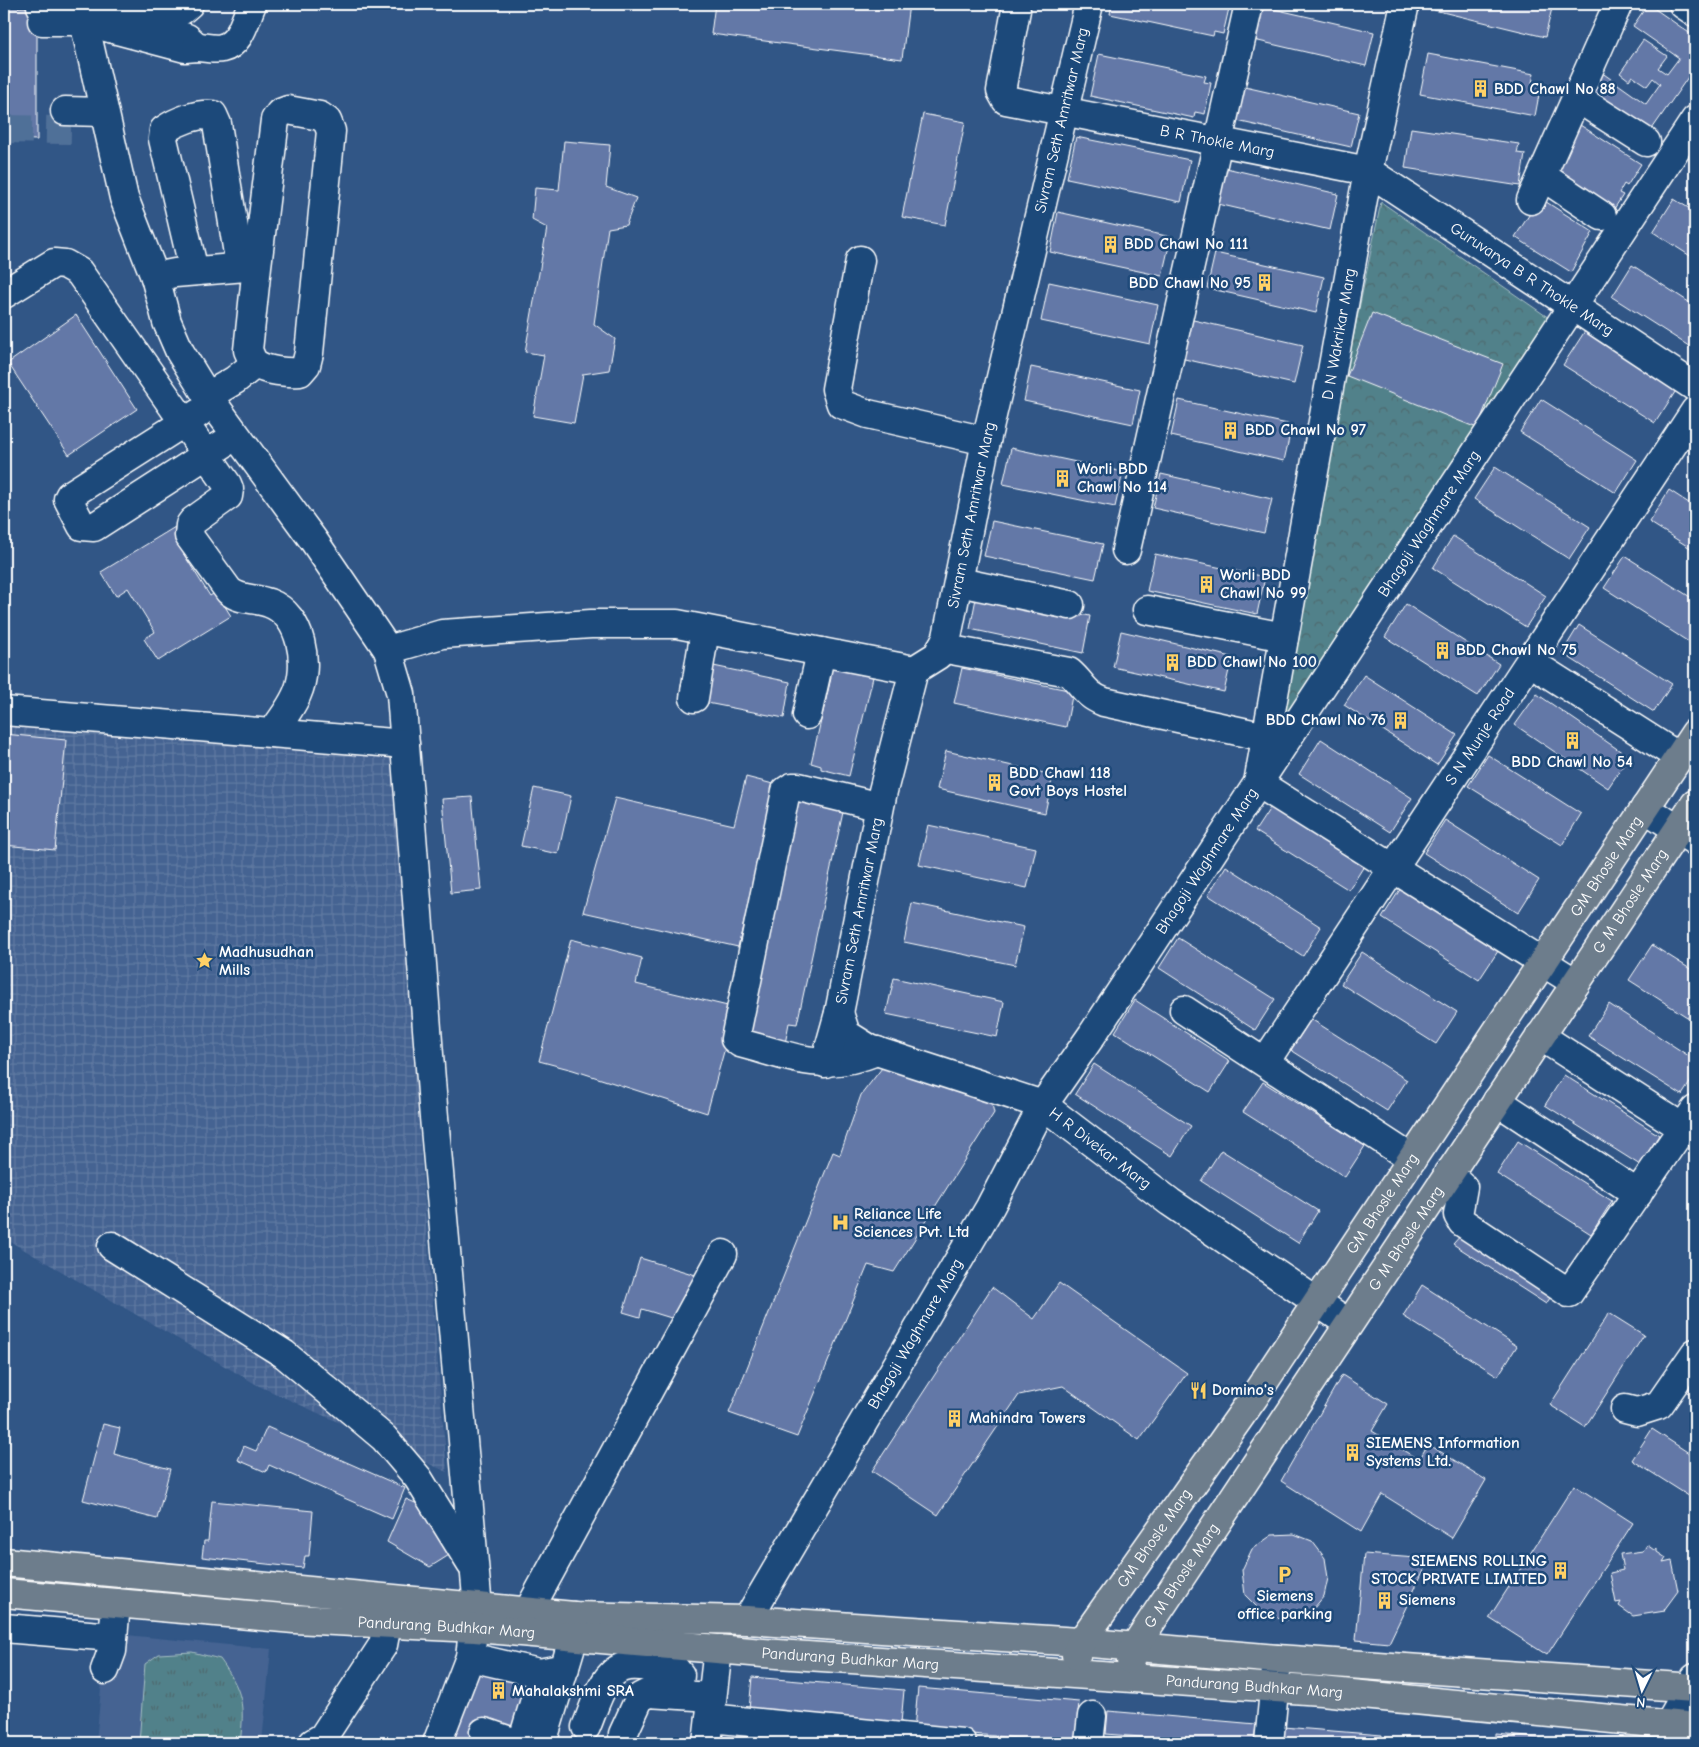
<svg xmlns="http://www.w3.org/2000/svg" width="1699" height="1747" font-family="'Comic Neue',sans-serif">
<defs>
<pattern id="industrial-grid" width="8" height="8" patternUnits="userSpaceOnUse" patternTransform="scale(1.25)"><rect width="8" height="8" fill="#446392"/><path d="M0 4h8M4 0v8" fill="none" stroke="#607aa2"/></pattern>
<pattern id="grass-tufts" width="24" height="20" patternUnits="userSpaceOnUse" patternTransform="scale(1.25)"><rect width="24" height="20" fill="#51818a"/><path d="M3 7l-1-3M5 7V3M7 7l1-3M15 17l-1-3M17 17v-4M19 17l1-3" fill="none" stroke="#4f696e"/></pattern>
<pattern id="forest-crowns" width="20" height="18" patternUnits="userSpaceOnUse" patternTransform="scale(1.25)"><rect width="20" height="18" fill="#51818a"/><path d="M2 6a3 3 0 1 1 6 0M12 15a3 3 0 1 1 6 0" fill="none" stroke="#4f696e"/></pattern>
</defs>
<rect width="100%" height="100%" fill="#315686"/>
<filter id="ink" filterUnits="userSpaceOnUse"><feTurbulence type="fractalNoise" baseFrequency=".02" numOctaves="2"/><feDisplacementMap in="SourceGraphic" scale="10" xChannelSelector="R" yChannelSelector="G"/><feConvolveMatrix kernelMatrix="1 2 1 2 8 2 1 2 1" color-interpolation-filters="sRGB"/></filter>
<g filter="url(#ink)">
<path fill="#446392" d="M106,1633L271,1649L262,1743H96Z"/>
<path fill="url(#industrial-grid)" d="M4,706L391,737L423,1185L447,1472L259,1386L4,1238Z"/>
<path fill="url(#grass-tufts)" stroke="#a8c0c4" d="M192,1652L220,1659C243,1691 245,1705 240,1743H139L145,1664L159,1654Z"/>
<path fill="url(#forest-crowns)" stroke="#a8c0c4" d="M1381,202L1549,318L1289,711L1284,713L1278,703Z"/>
<g fill="#6378a7" stroke="#fff">
<path d="M715,4H909L902,59L711,34Z"/>
<path d="M815,4H847V8Z"/>
<path d="M1112,4H1230L1223,34L1214,32L1213,36L1110,14Z"/>
<path d="M1436,4H1553L1545,37L1434,10Z"/>
<path d="M1648,4L1695,37V67L1650,132L1589,89L1601,72L1646,104L1660,84L1653,78L1647,86L1632,76L1629,80L1620,73L1643,40L1667,56L1658,68L1667,74L1679,58L1633,26Z"/>
<path d="M1261,6L1374,32L1366,66L1254,40Z"/>
<path d="M4,7L37,8V140L4,139Z"/>
<path d="M1099,54L1206,76L1204,82L1211,83L1205,114L1195,112L1194,118L1090,96Z"/>
<path d="M1428,54L1534,74L1532,83L1541,84L1535,116L1420,94Z"/>
<path d="M1245,87L1359,113L1351,147L1237,121Z"/>
<path d="M923,114L965,122L945,225L902,217Z"/>
<path d="M1580,125L1641,164L1627,186L1624,184L1619,193L1623,195L1614,209L1552,170Z"/>
<path d="M1411,128L1519,144L1517,153L1525,154L1520,186L1405,168Z"/>
<path d="M1076,137L1190,160L1181,202L1067,178Z"/>
<path d="M564,141L610,145L606,187L636,198L626,225L608,228L594,324L615,339L609,370L583,374L574,423L533,416L544,355L525,352L547,228L532,220L535,188L559,190Z"/>
<path d="M1226,168L1338,194L1330,230L1218,204Z"/>
<path d="M1540,198L1593,232L1571,272L1515,237Z"/>
<path d="M1674,199L1695,212V259L1653,232Z"/>
<path d="M1058,212L1171,237L1162,276L1050,252Z"/>
<path d="M1215,253L1324,277L1316,313L1207,288Z"/>
<path d="M1632,265L1695,306V350L1612,297Z"/>
<path d="M1049,282L1158,305L1150,344L1041,321Z"/>
<path d="M1372,313L1503,364L1477,428L1347,376Z"/>
<path d="M76,315L137,409L69,455L8,363Z"/>
<path d="M1189,319L1303,345L1294,384L1180,358Z"/>
<path d="M1585,331L1677,389L1655,423L1563,365Z"/>
<path d="M1031,367L1140,390L1133,424L1024,401Z"/>
<path d="M1541,399L1637,460L1616,493L1520,432Z"/>
<path d="M1179,400L1292,425L1284,461L1171,436Z"/>
<path d="M1011,448L1123,472L1115,507L1003,484Z"/>
<path d="M1495,467L1590,527L1569,559L1474,499Z"/>
<path d="M1161,474L1272,499L1264,533L1153,508Z"/>
<path d="M1669,490L1695,507V551L1649,522Z"/>
<path d="M992,521L1103,544L1095,579L984,556Z"/>
<path d="M175,527L189,549L183,553L210,596L216,592L231,616L158,661L144,639L155,632L128,588L116,596L101,572Z"/>
<path d="M1453,536L1546,596L1526,627L1433,568Z"/>
<path d="M1155,554L1265,577L1257,614L1147,591Z"/>
<path d="M1625,556L1695,600V646L1604,588Z"/>
<path d="M977,593L1090,616L1083,653L970,629Z"/>
<path d="M1406,604L1499,664L1478,696L1385,637Z"/>
<path d="M1579,625L1672,684L1654,712L1562,653Z"/>
<path d="M1121,631L1232,657L1224,692L1113,667Z"/>
<path d="M830,663L874,673L849,776L821,769V766L811,763L831,678L826,677Z"/>
<path d="M704,664L790,682L784,718L697,701Z"/>
<path d="M962,668L1073,691L1066,727L954,703Z"/>
<path d="M1364,675L1457,735L1437,765L1344,705Z"/>
<path d="M1537,694L1629,757L1608,788L1515,725Z"/>
<path d="M4,734L66,740L55,850L4,845Z"/>
<path d="M1321,739L1412,798L1390,832L1299,774Z"/>
<path d="M946,751L1053,775L1045,813L937,789Z"/>
<path d="M1488,755L1581,814L1562,845L1468,786Z"/>
<path d="M746,777L777,785L738,947L583,912L615,798L734,825Z"/>
<path d="M534,788L571,796L558,854L521,846Z"/>
<path d="M794,793L845,803L797,1024L789,1023L785,1044L742,1035Z"/>
<path d="M472,797L481,890L451,893L442,799Z"/>
<path d="M1276,799L1369,858L1349,890L1255,831Z"/>
<path d="M1445,820L1539,880L1518,913L1424,853Z"/>
<path d="M928,825L1036,848L1027,888L919,865Z"/>
<path d="M1226,866L1321,927L1303,956L1208,895Z"/>
<path d="M1404,883L1502,945L1479,980L1382,918Z"/>
<path d="M912,903L1024,927L1015,965L904,942Z"/>
<path d="M1178,938L1275,999L1255,1030L1159,968Z"/>
<path d="M571,939L642,958L636,984L736,1008L707,1113L573,1070L539,1061Z"/>
<path d="M1652,945L1695,972V1022L1629,980Z"/>
<path d="M1362,952L1457,1012L1436,1044L1341,984Z"/>
<path d="M894,978L1004,1002L997,1037L886,1014Z"/>
<path d="M1135,1000L1230,1061L1210,1092L1115,1032Z"/>
<path d="M1609,1004L1695,1060V1075L1682,1095L1588,1036Z"/>
<path d="M1311,1019L1407,1080L1387,1111L1291,1050Z"/>
<path d="M1094,1064L1191,1126L1172,1156L1075,1094Z"/>
<path d="M882,1068L981,1092L991,1100L994,1113L894,1272L868,1265L797,1437L729,1413L833,1152L840,1155L861,1095Z"/>
<path d="M1564,1075L1659,1135L1640,1165L1545,1105Z"/>
<path d="M1263,1082L1365,1146L1345,1177L1243,1112Z"/>
<path d="M1518,1141L1612,1201L1591,1234L1497,1174Z"/>
<path d="M1221,1150L1318,1211L1298,1243L1201,1181Z"/>
<path d="M1463,1233L1556,1289L1546,1304L1453,1244Z"/>
<path d="M640,1258L699,1276L684,1322L642,1309L640,1317L623,1312Z"/>
<path d="M1059,1283L1187,1373L1139,1440L1063,1386L1019,1395L938,1515L872,1471L992,1287L1034,1319Z"/>
<path d="M1422,1285L1517,1346L1498,1376L1403,1316Z"/>
<path d="M1609,1313L1644,1335L1585,1427L1550,1405Z"/>
<path d="M1695,1369V1397L1682,1389Z"/>
<path d="M1342,1375L1388,1404L1372,1431L1419,1460L1428,1444L1486,1480L1452,1538L1382,1494L1361,1532L1281,1481Z"/>
<path d="M103,1424L120,1428L114,1454L170,1469L157,1519L83,1500Z"/>
<path d="M267,1427L405,1488L392,1519L269,1465L266,1472L238,1460L244,1446L256,1451Z"/>
<path d="M1652,1429L1695,1457V1500L1632,1460Z"/>
<path d="M1574,1485L1633,1523L1547,1655L1489,1618Z"/>
<path d="M406,1499L420,1505L454,1552L430,1567L387,1542Z"/>
<path d="M212,1501L313,1511L309,1556H305L303,1568L202,1557L204,1541H208Z"/>
<path d="M1294,1534L1312,1541L1325,1558L1328,1578L1324,1596L1309,1614L1286,1620L1262,1612L1245,1595L1242,1570L1252,1549L1272,1535Z"/>
<path d="M1647,1545L1654,1550L1657,1549V1552L1666,1558L1663,1563L1672,1561L1678,1591L1664,1610L1665,1611L1633,1616L1619,1606L1621,1602L1616,1603L1610,1573L1623,1570L1620,1554L1643,1551Z"/>
<path d="M1364,1554L1429,1559L1389,1643L1356,1640Z"/>
<path d="M475,1664L537,1676L520,1731L483,1718L475,1738L489,1743H446Z"/>
<path d="M752,1677L904,1690L901,1723L749,1710Z"/>
<path d="M918,1688L1079,1702L1075,1743L914,1729Z"/>
<path d="M1108,1711L1256,1724L1254,1743H1209L1106,1734Z"/>
<path d="M1283,1727L1382,1735L1381,1743H1282Z"/>
<path d="M1496,1734L1590,1743H1496Z"/>
</g>
<g fill="none" stroke-linecap="round" stroke-linejoin="round">
<path stroke="#506f98" stroke-width="28" stroke-dasharray="28 14" stroke-linecap="butt" d="M4,129L71,130"/>
<defs>
<g id="minor">
<path d="M80,4L124,198L155,277L167,322L180,352L204,391L314,541L388,650L401,694L433,1106L477,1597L470,1657L437,1743"/>
<path d="M150,4L182,10L189,4"/>
<path d="M1405,4L1368,171L1258,783L1576,983"/>
<path d="M1683,4L1695,12"/>
<path d="M41,6L80,5L187,38L197,47L185,48L83,21H42"/>
<path id="s1" d="M1016,10L1001,91L1006,100L1368,171L1695,387"/>
<path d="M197,47C205,47 214,50 222,48C241,44 245,19 252,4"/>
<path d="M1577,98L1646,142"/>
<path d="M65,111L103,112"/>
<path d="M1542,176L1602,216"/>
<path d="M1531,200L1618,4"/>
<path d="M860,260L836,389L841,404L868,414L986,441"/>
<path d="M194,271L163,139L164,130C177,121 198,113 213,115L217,124L240,266"/>
<path d="M155,277L175,273L257,266L275,120L280,113L288,110L320,116L327,121L331,131L309,353L306,365L300,372C288,373 266,371 256,364C252,361 250,355 248,350L257,266"/>
<path d="M4,294L54,263L65,264L79,272L227,484L229,489L228,496L193,521L190,525L189,536L229,591C241,601 254,597 269,603C302,615 310,665 297,694C291,708 281,721 272,733"/>
<path d="M208,396L235,380L255,364"/>
<path d="M199,413L70,495L68,499L82,526L94,527L223,444"/>
<path d="M1126,550L1249,4"/>
<path d="M959,582L1070,605"/>
<path d="M1147,610L1284,637"/>
<path d="M941,648L1069,672C1084,685 1084,694 1104,702L1266,737"/>
<path d="M388,650L442,634L591,624H677L914,670"/>
<path d="M1544,671L1679,757"/>
<path d="M694,698L705,630"/>
<path d="M4,711L405,744"/>
<path d="M807,715L821,652"/>
<path d="M868,804L799,787H792L786,791L735,1039L740,1043C793,1057 823,1073 877,1051"/>
<path d="M1645,808L1695,841"/>
<path d="M1184,1010L1412,1159"/>
<path id="s2" d="M839,1013L846,1034L870,1049L1043,1105L1170,1202L1348,1323"/>
<path d="M1540,1036L1683,1128"/>
<path id="s3" d="M1265,1062L1695,411"/>
<path id="s4" d="M825,1063L839,1013L883,791L914,670L938,655L947,637L986,441L1089,4"/>
<path d="M1497,1101L1638,1194"/>
<path d="M1448,1173L1463,1187L1458,1215L1462,1222L1569,1293L1695,1110"/>
<path d="M112,1246L284,1354L384,1438L418,1478L471,1564"/>
<path d="M1625,1409L1637,1412L1659,1405L1695,1353"/>
<path d="M528,1612L723,1254"/>
<path id="s5" d="M747,1620L990,1207L1043,1105L1092,1035L1695,120"/>
<path d="M4,1628L113,1637"/>
<path d="M470,1657L539,1673L565,1668"/>
<path d="M105,1670L112,1651L116,1603"/>
<path d="M710,1718L962,1743"/>
<path d="M1668,1725L1695,1678"/>
<path d="M586,1727C595,1707 603,1668 629,1666C644,1665 661,1668 675,1669L680,1675L678,1693"/>
<path d="M484,1732L516,1743"/>
<path d="M623,1734L640,1697L648,1693L712,1697"/>
<path d="M313,1743L323,1737L383,1645L387,1624"/>
<path d="M522,1743L543,1673"/>
<path d="M542,1743L574,1636V1616"/>
<path d="M707,1743L718,1649"/>
<path d="M1089,1743L1092,1716"/>
<path d="M1269,1743L1277,1659"/>
</g>
<g id="major">
<path d="M4,1562L574,1616L747,1620L1079,1642L1277,1659L1695,1688"/>
<path id="s6" d="M4,1593L294,1619L475,1628L763,1653L1321,1691L1695,1727"/>
<path id="s7" d="M1076,1655L1081,1642L1254,1397L1695,733"/>
<path id="s8" d="M1131,1660L1135,1646L1141,1637L1695,804"/>
</g>
</defs>
<use href="#minor" stroke="#fff" stroke-width="31"/>
<use href="#major" stroke="#fff" stroke-width="31"/>
<use href="#minor" stroke="#1f4a7a" stroke-width="28"/>
<use href="#major" stroke="#6d7d8c" stroke-width="28"/>
</g>
</g>
<defs>
<symbol id="building-bare" viewBox="-9 -9 18 18"><path d="M-4-6H4V6H1V3H-1V6H-4ZM-2.5-4.3h1.7v1.8h-1.7ZM.8-4.3h1.7v1.8H.8ZM-2.5-1h1.7V.8h-1.7ZM.8-1h1.7V.8H.8Z" fill="#ffd166" stroke="#1f4a7a" stroke-width="2.5" paint-order="stroke"/></symbol>
<symbol id="sight-bare" viewBox="-9 -9 18 18"><path d="M0-6L1.8-2.2L6-1.7L2.9 1.2L3.7 5.4L0 3.3L-3.7 5.4L-2.9 1.2L-6-1.7L-1.8-2.2Z" fill="#ffd166" stroke="#1f4a7a" stroke-width="2.5" paint-order="stroke"/></symbol>
<symbol id="hospital-bare" viewBox="-9 -9 18 18"><path d="M-5-5h3v3.5h4V-5h3V5h-3V1.5h-4V5h-3Z" fill="#ffd166" stroke="#1f4a7a" stroke-width="2.5" paint-order="stroke"/></symbol>
<symbol id="restaurant-bare" viewBox="-9 -9 18 18"><path d="M-5-6h1v4h1v-4h1v4h1v-4h1v5L-1.5 .5V6h-2V.5L-5-1ZM5-6V6H3V1.5H1.5Q1.5-4 5-6Z" fill="#ffd166" stroke="#1f4a7a" stroke-width="2.5" paint-order="stroke"/></symbol>
<symbol id="parking-bare" viewBox="-9 -9 18 18"><path d="M-3.5-5.5H1a3.5 3.5 0 0 1 0 7H-1V5.5H-3.5ZM-1-3.4V-.6H.8a1.4 1.4 0 0 0 0-2.8Z" fill="#ffd166" stroke="#1f4a7a" stroke-width="2.5" paint-order="stroke"/></symbol>
</defs>
<g fill-rule="evenodd">
<use href="#building-bare" x="1468" y="76" width="25" height="25"/>
<use href="#building-bare" x="1098" y="232" width="25" height="25"/>
<use href="#building-bare" x="1252" y="270" width="25" height="25"/>
<use href="#building-bare" x="1218" y="418" width="25" height="25"/>
<use href="#building-bare" x="1050" y="466" width="25" height="25"/>
<use href="#building-bare" x="1194" y="572" width="25" height="25"/>
<use href="#building-bare" x="1430" y="638" width="25" height="25"/>
<use href="#building-bare" x="1160" y="650" width="25" height="25"/>
<use href="#building-bare" x="1388" y="708" width="25" height="25"/>
<use href="#building-bare" x="1560" y="728" width="25" height="25"/>
<use href="#building-bare" x="982" y="770" width="25" height="25"/>
<use href="#sight-bare" x="192" y="948" width="25" height="25"/>
<use href="#hospital-bare" x="828" y="1210" width="25" height="25"/>
<use href="#restaurant-bare" x="1186" y="1378" width="25" height="25"/>
<use href="#building-bare" x="942" y="1406" width="25" height="25"/>
<use href="#building-bare" x="1340" y="1440" width="25" height="25"/>
<use href="#building-bare" x="1548" y="1558" width="25" height="25"/>
<use href="#parking-bare" x="1272" y="1562" width="25" height="25"/>
<use href="#building-bare" x="1372" y="1588" width="25" height="25"/>
<use href="#building-bare" x="486" y="1678" width="25" height="25"/>
</g>
<g text-anchor="middle" dominant-baseline="central" stroke-width="5" stroke-linejoin="round" paint-order="stroke">
<g font-size="16" font-weight="bold" fill="#fff" stroke="#1f4a7a" text-anchor="start">
<text x="1494" y="89">BDD Chawl No 88</text>
<text x="1124" y="244">BDD Chawl No 111</text>
<text x="1251" y="283" text-anchor="end">BDD Chawl No 95</text>
<text x="1245" y="430">BDD Chawl No 97</text>
<text x="1077" y="469">Worli BDD<tspan x="1077" dy="18">Chawl No 114</tspan></text>
<text x="1220" y="575">Worli BDD<tspan x="1220" dy="18">Chawl No 99</tspan></text>
<text x="1456" y="650">BDD Chawl No 75</text>
<text x="1187" y="662">BDD Chawl No 100</text>
<text x="1386" y="720" text-anchor="end">BDD Chawl No 76</text>
<text x="1572" y="762" text-anchor="middle">BDD Chawl No 54</text>
<text x="1009" y="773">BDD Chawl 118<tspan x="1009" dy="18">Govt Boys Hostel</tspan></text>
<text x="219" y="952">Madhusudhan<tspan x="219" dy="18">Mills</tspan></text>
<text x="854" y="1214">Reliance Life<tspan x="854" dy="18">Sciences Pvt. Ltd</tspan></text>
<text x="1212" y="1390">Domino's</text>
<text x="969" y="1418">Mahindra Towers</text>
<text x="1366" y="1443">SIEMENS Information<tspan x="1366" dy="18">Systems Ltd.</tspan></text>
<text x="1547" y="1561" text-anchor="end">SIEMENS ROLLING<tspan x="1547" dy="18">STOCK PRIVATE LIMITED</tspan></text>
<text x="1285" y="1596" text-anchor="middle">Siemens<tspan x="1285" dy="18">office parking</tspan></text>
<text x="1399" y="1600">Siemens</text>
<text x="512" y="1691">Mahalakshmi SRA</text>
</g>
<g font-size="16" fill="#fff" stroke="#1f4a7a">
<text stroke="none"><textPath href="#s4" startOffset="981">Sivram Seth Amritwar Marg</textPath></text>
<text stroke="none"><textPath href="#s1" startOffset="308">B R Thokle Marg</textPath></text>
<text stroke="none"><textPath href="#s1" startOffset="658">Guruvarya B R Thokle Marg</textPath></text>
<text transform="translate(1339 334) rotate(-80)">D N Wakrikar Marg</text>
<text stroke="none"><textPath href="#s4" startOffset="576">Sivram Seth Amritwar Marg</textPath></text>
<text stroke="none"><textPath href="#s5" startOffset="1292">Bhagoji Waghmare Marg</textPath></text>
<text stroke="none"><textPath href="#s3" startOffset="390">S N Munje Road</textPath></text>
<text stroke="none"><textPath href="#s5" startOffset="888">Bhagoji Waghmare Marg</textPath></text>
<text stroke="none"><textPath href="#s7" startOffset="951">GM Bhosle Marg</textPath></text>
<text stroke="none"><textPath href="#s8" startOffset="909">G M Bhosle Marg</textPath></text>
<text stroke="none"><textPath href="#s4" startOffset="156">Sivram Seth Amritwar Marg</textPath></text>
<text stroke="none"><textPath href="#s2" startOffset="304">H R Divekar Marg</textPath></text>
<text stroke="none"><textPath href="#s7" startOffset="546">GM Bhosle Marg</textPath></text>
<text stroke="none"><textPath href="#s8" startOffset="504">G M Bhosle Marg</textPath></text>
<text stroke="none"><textPath href="#s5" startOffset="332">Bhagoji Waghmare Marg</textPath></text>
<text stroke="none"><textPath href="#s7" startOffset="141">GM Bhosle Marg</textPath></text>
<text stroke="none"><textPath href="#s8" startOffset="99">G M Bhosle Marg</textPath></text>
<text stroke="none"><textPath href="#s6" startOffset="444">Pandurang Budhkar Marg</textPath></text>
<text stroke="none"><textPath href="#s6" startOffset="849">Pandurang Budhkar Marg</textPath></text>
<text stroke="none"><textPath href="#s6" startOffset="1254">Pandurang Budhkar Marg</textPath></text>
</g>
</g>
<rect width="1699" height="1747" fill="none" stroke="#1f4a7a" stroke-width="20"/>
<rect x="10" y="10" width="1679" height="1727" fill="none" stroke="#fff" stroke-width="2" filter="url(#ink)"/>
<g transform="translate(1642 1690) rotate(185)" stroke="#1f4a7a" stroke-width="4" paint-order="stroke">
<path d="M0-4L9 19L0 12L-9 19Z" fill="#ffffff"/>
<text y="-8" font-size="14" font-weight="bold" text-anchor="middle" fill="#ffffff">N</text>
</g>
</svg>
